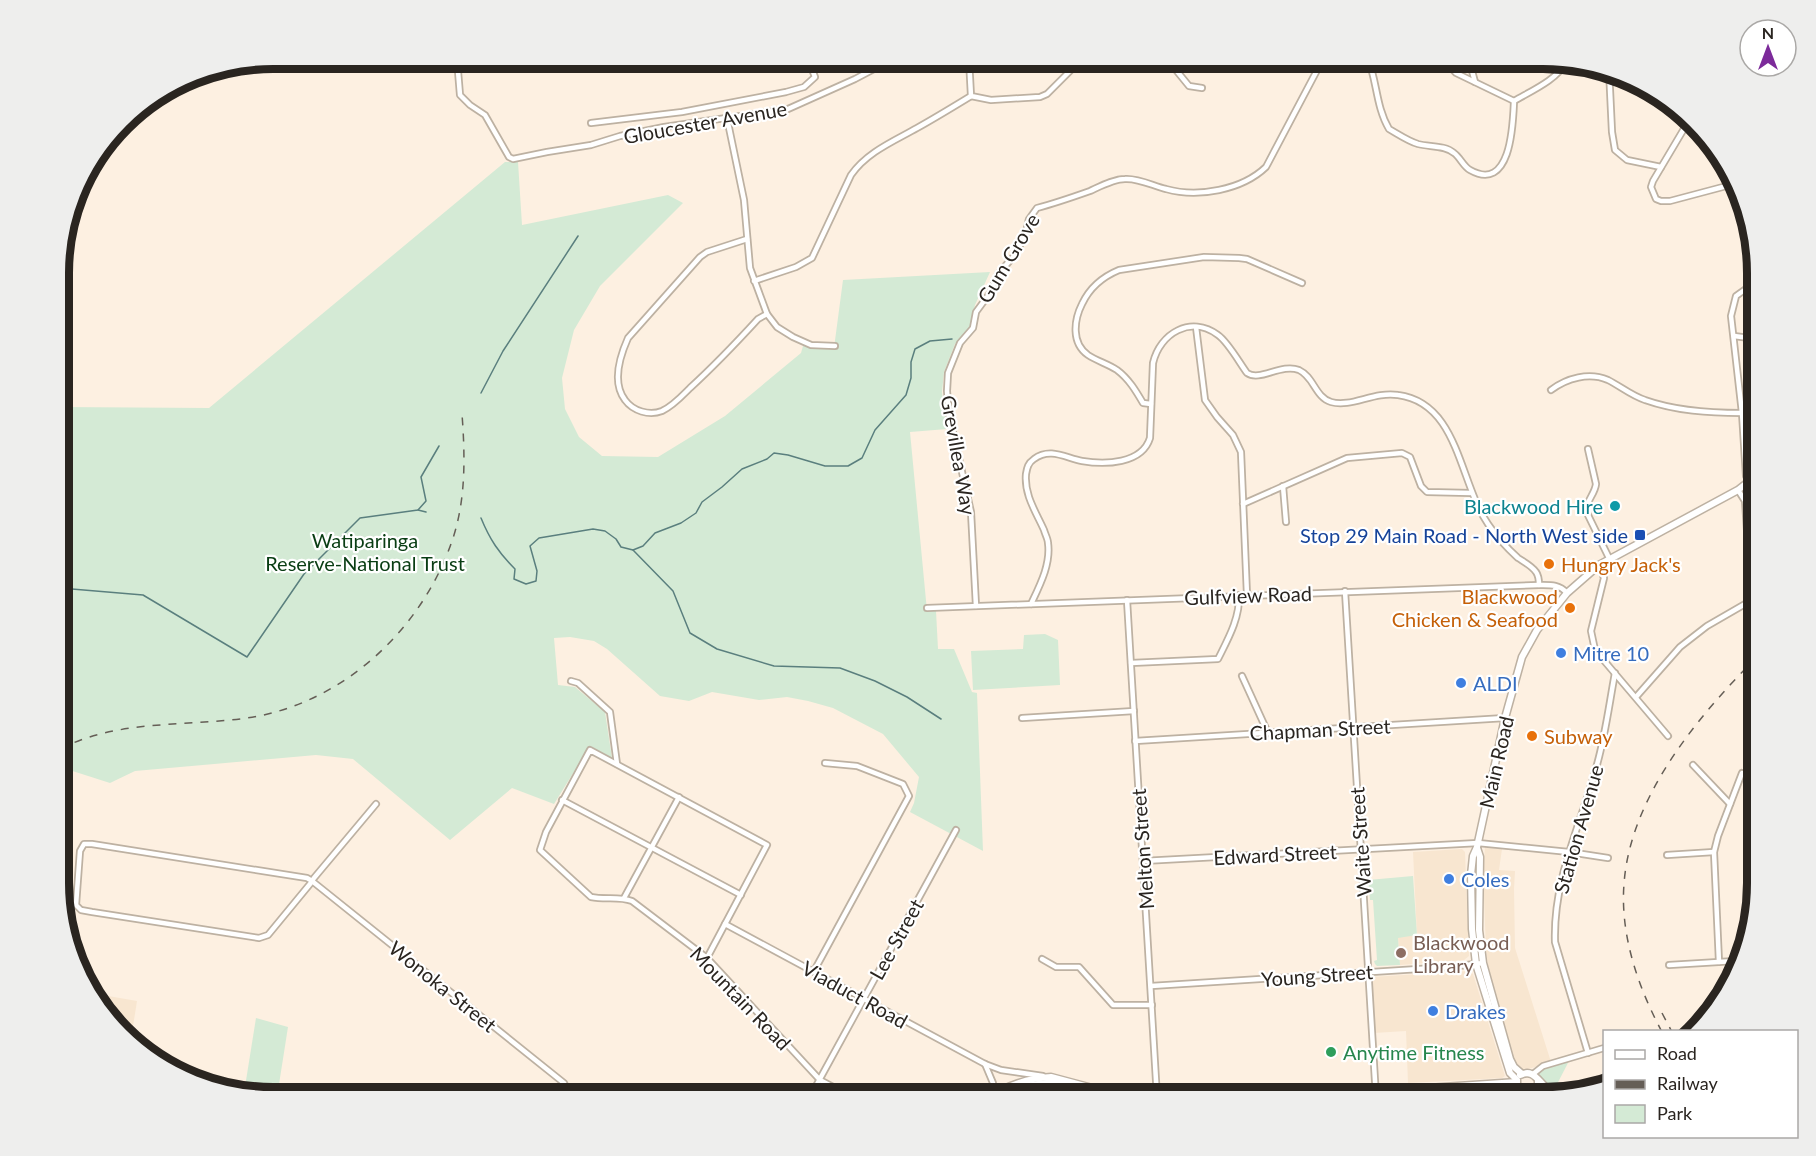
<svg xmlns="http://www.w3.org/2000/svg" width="1816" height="1156" font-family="Lato,sans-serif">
<rect width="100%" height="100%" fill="#fdf0e1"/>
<g fill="#f8e6d0">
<path d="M1485,847L1502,849L1499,870L1515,871L1514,889L1515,948L1551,1062L1522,1071L1516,1067L1488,966L1486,949L1483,873Z"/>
<path d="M1462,849L1465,852L1469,956L1464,960L1400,965L1398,937L1417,935L1413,852Z"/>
<path d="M1470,971L1473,974L1505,1076L1502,1078L1408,1083L1406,1031L1374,1033L1371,977Z"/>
<path d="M91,993L137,1001L131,1039L94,1002Z"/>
</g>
<g fill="#d4ead5">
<path d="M505,162H518L522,225L668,195L683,203L600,286L574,330L562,378L565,409L579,437L602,456L658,457L725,416L801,353L803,346L834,348L843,280L990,272L975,305L970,326L955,344L944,372L942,392L947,429L910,432L927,611H936L938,649H954L972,692L977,693L983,851L910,812L914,803L919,777L883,734L833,708L808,701L787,697L759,700L712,692L689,701L660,696L607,649L594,641L570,637L554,638L558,685L575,687L605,712L612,758L590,746L554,804L512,788L450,840L353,759L316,755L135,771L110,783L60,767V407L209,408Z"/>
<path d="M1045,634L1058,640L1060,685L973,690L971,651L1023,649L1024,635Z"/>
<path d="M1413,876L1417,935L1398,938L1400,965L1377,966L1375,964L1374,961L1377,960L1373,900H1370L1368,880Z"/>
<path d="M256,1018L288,1027L277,1097L244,1093Z"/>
<path d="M1569,1061L1554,1090C1547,1085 1542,1080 1538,1072L1544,1068Z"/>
<path d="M1044,1089H1070L1100,1097H1013L1020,1093Z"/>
</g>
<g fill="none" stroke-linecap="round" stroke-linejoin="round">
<g stroke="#5a7f7e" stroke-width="1.5">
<path d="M481,393L503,351L578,236"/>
<path d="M418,510L426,512"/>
<path d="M481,518C490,540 499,553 515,569L514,579L526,584L536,581L537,571L530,546L539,538L593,529L605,531L616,539L621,547L633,550L643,546L655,533L681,523L696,513L702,502L722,487L742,469L767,459L774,453L788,455L825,466H848L862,458L875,430L906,395L911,378V362L915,349L930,341L952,339"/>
<path d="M633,550L673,591L690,633L717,649L774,666L840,668L875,681L907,697L941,719"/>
<path d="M60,588L143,595L247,657L304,574L360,518L418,510L426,501L421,477L439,446"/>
</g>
<defs>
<g id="street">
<path d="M457,59L460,95L470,105L485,115L509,157L513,159L547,152L591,145L620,136L664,127L788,109L855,79L893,59"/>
<path d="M969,59L971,96L991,100L1040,97L1047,94L1082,59"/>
<path d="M1167,59L1189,86L1202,88"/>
<path d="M1368,59C1377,81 1376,107 1389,129C1398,134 1408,141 1418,144C1429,147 1445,145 1454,153C1460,157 1463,166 1470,170C1511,193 1513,125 1514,101C1531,91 1557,80 1566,62"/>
<path d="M1443,59L1456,73L1514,101"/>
<path d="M1472,59L1471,67L1475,82"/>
<path d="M1609,69L1612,132L1615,150L1627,160L1661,167"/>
<path d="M727,118L744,200L750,268L767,314L777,327L793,337L811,345L835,346"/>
<path d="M1688,122L1653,181L1651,187L1656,199L1661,201H1670L1734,184"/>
<path d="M591,123L682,112L786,92L804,87L815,77L808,59"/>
<path d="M747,239L707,252L700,257L628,338C620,356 612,383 625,400C633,411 649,416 662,411C673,406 682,396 690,388C714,366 736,343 758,319L767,314"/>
<path d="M754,281L796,267L812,258L851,175C867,152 894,141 917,128C935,118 953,107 971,96"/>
<path d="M1196,327L1205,400L1217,417L1233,435L1241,452L1247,595"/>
<path d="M1734,336L1757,339"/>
<path d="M1551,390C1567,378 1589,372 1608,380C1620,386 1632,396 1645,400C1676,411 1709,413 1742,413"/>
<path d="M1151,404L1143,403C1136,391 1129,379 1117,370C1108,364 1097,361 1088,355C1071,343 1074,320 1082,304C1090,287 1102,277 1119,270L1204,257L1239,258L1247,259L1302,283"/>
<path d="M1588,449L1596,484C1595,494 1586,501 1586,511L1609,558"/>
<path d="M1750,482L1746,476L1742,413L1731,316L1736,296L1757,281"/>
<path d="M1283,486L1286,522"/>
<path d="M1738,490L1745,501L1753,620L1756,626"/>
<path d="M1243,504L1347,458L1402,453L1410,457L1421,486L1427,492L1471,493"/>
<path d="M1599,565L1604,578L1591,631L1595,650L1668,736"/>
<path d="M1345,591L1376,1097"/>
<path d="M1127,600L1157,1097"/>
<path d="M1031,604C1040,585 1051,564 1048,543C1048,539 1045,534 1044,530C1036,512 1024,495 1026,474C1027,468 1028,463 1034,459C1050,447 1066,458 1082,461C1105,465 1142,464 1150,438L1153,363C1160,333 1191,315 1218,335C1228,342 1239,362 1247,373C1260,382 1281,363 1299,370C1314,377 1315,397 1331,402C1351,408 1374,391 1398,395C1459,403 1459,482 1488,524C1496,536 1507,548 1518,558C1524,562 1532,566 1536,572C1539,576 1539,580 1539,585"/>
<path d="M976,606L971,512L949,414L947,391L948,373L960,343L973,328L976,312L990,293L998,274L1014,256L1025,236L1029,219L1037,208C1056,203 1073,197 1090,191C1101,186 1114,179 1125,179C1139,178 1153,186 1166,189C1198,198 1242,190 1266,167L1323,59"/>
<path d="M927,608L1539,585C1550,585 1559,584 1567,593"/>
<path d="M1756,626L1754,634L1757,648"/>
<path d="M1131,663L1218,659C1228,639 1240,618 1239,595"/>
<path d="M1242,676L1268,733"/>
<path d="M571,681L578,683L610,712L617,764"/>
<path d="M1636,697L1680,647L1707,626L1752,600"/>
<path d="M1022,718L1134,711"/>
<path d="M1135,741L1505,718"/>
<path d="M1693,765L1730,804"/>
<path d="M562,800L741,895"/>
<path d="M376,804L314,878L310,884L268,935L259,938L92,912L81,910L76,905L80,851L84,844H92L307,878L312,881L564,1083L566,1087V1094"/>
<path d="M1667,855L1714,852"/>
<path d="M1143,861L1478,843L1569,852L1608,858"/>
<path d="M624,898L679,797"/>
<path d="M725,924L985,1064L1001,1070L1043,1076"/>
<path d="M707,958L767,845L590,750L546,832L540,850L591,897C605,900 619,896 632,901L707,958L820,1080L852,1097"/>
<path d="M1042,959L1056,967H1079L1113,1005H1152"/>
<path d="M1719,962L1714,852L1718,836L1742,773"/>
<path d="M1669,965L1735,961"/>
<path d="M814,971L909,796L903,784L857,766L825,763"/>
<path d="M1151,986L1450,967L1483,963"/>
<path d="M1588,1053L1555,942C1553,879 1580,827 1596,768C1605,738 1609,705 1615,673"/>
<path d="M985,1064L993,1083L987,1097"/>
<path d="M1533,1074L1543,1066L1604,1048"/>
<path d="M526,1097C541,1084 567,1094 586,1097"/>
<path d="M810,1097L956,830"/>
</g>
<g id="secondary">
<path d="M1477,848L1480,857L1479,930L1483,963L1510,1059L1514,1067L1522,1074"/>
<path d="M1520,1075C1534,1068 1538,1082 1548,1089C1552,1092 1557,1094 1561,1096"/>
<path d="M1517,1080L1510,1073L1476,964L1472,929L1471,875L1473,856L1477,847L1505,718L1522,657L1537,630L1567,593L1599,565L1738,490L1757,475"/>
<path d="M1517,1084L1519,1090L1527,1097"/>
<path d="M1535,1091L1551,1097"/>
<path d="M1379,1094L1385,1095L1518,1088"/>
<path d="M1525,1094L1535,1091L1538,1086V1081"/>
<path d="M988,1097C1008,1086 1027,1078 1051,1077L1126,1097"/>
<path d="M1000,1097C1020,1085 1039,1083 1062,1082"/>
<path d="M1324,1097L1376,1093L1384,1091L1517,1082"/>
</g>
</defs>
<use href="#street" stroke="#bdb1a2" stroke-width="8"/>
<use href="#secondary" stroke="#bdb1a2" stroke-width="9"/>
<use href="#street" stroke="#fff" stroke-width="4.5"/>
<use href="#secondary" stroke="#fff" stroke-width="6"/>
<g stroke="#655e56" stroke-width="1.5" stroke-dasharray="8 8" stroke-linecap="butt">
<path d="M60,749C119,719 184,727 247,718C344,704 425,627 454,535C466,496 465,454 462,414"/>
<path d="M1662,1013L1672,1032"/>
<path d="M1662,1032C1638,987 1620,935 1624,884C1630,797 1698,716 1757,657"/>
</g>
</g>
<circle fill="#0f9aa8" stroke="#fff" stroke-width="2" cx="1615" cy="506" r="6"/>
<rect fill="#1a4fb4" stroke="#fff" stroke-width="2" x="1634" y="529" width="12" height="12" rx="3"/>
<g fill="#e8710a" stroke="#fff" stroke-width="2">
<circle cx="1549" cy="564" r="6"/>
<circle cx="1570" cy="608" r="6"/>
<circle cx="1532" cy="736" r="6"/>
</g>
<g fill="#3f7fe0" stroke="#fff" stroke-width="2">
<circle cx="1561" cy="653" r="6"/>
<circle cx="1461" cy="683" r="6"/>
<circle cx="1449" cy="879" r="6"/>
<circle cx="1433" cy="1011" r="6"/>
</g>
<circle fill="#8d6e63" stroke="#fff" stroke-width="2" cx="1401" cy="953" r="6"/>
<circle fill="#2e9e5b" stroke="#fff" stroke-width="2" cx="1331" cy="1052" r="6"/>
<g text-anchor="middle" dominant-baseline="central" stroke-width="4.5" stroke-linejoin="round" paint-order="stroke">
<g font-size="20" fill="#2a2520" stroke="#fff">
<text transform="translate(705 122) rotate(-10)">Gloucester Avenue</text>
<text transform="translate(1008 258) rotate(-59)">Gum Grove</text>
<text transform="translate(959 455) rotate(80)">Grevillea Way</text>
<text transform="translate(1248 595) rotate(-2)">Gulfview Road</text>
<text transform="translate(1320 729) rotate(-3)">Chapman Street</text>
<text transform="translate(1496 762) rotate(-77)">Main Road</text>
<text transform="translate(1578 829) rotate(-74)">Station Avenue</text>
<text transform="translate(1360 842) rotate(-94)">Waite Street</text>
<text transform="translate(1142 849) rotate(-94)">Melton Street</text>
<text transform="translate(1275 854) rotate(-3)">Edward Street</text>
<text transform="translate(896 939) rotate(-61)">Lee Street</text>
<text transform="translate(1317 975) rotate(-4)">Young Street</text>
<text transform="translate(443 986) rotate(39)">Wonoka Street</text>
<text transform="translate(855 994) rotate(29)">Viaduct Road</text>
<text transform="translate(741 998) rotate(46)">Mountain Road</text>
</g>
<g font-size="20" fill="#0d838f" stroke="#fff" text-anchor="end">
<text x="1603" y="506">Blackwood Hire</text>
</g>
<g font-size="20" fill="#164399" stroke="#fff" text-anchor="end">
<text x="1628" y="535">Stop 29 Main Road - North West side</text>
</g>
<g font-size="20" fill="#093d13" stroke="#fff">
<text x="365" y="540">Watiparinga<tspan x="365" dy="23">Reserve-National Trust</tspan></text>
</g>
<g font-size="20" fill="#c56008" stroke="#fff" text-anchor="start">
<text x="1561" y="564">Hungry Jack's</text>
<text x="1558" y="596" text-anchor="end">Blackwood<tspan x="1558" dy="23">Chicken &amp; Seafood</tspan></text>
<text x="1544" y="736">Subway</text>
</g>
<g font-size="20" fill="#366cbe" stroke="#fff" text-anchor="start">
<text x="1573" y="653">Mitre 10</text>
<text x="1473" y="683">ALDI</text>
<text x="1461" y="879">Coles</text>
<text x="1445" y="1011">Drakes</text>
</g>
<g font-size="20" fill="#785e54" stroke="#fff" text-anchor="start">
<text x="1413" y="942">Blackwood<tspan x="1413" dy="23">Library</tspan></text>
</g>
<g font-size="20" fill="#27864d" stroke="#fff" text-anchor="start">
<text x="1343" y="1052">Anytime Fitness</text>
</g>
</g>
<path d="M0 0H1816V1156H0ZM273 69H1543A204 204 0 0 1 1747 273V883A204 204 0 0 1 1543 1087H273A204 204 0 0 1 69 883V273A204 204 0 0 1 273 69Z" fill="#eeeeed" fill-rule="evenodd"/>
<path fill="none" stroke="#2a2520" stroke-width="8" d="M273 69H1543A204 204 0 0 1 1747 273V883A204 204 0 0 1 1543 1087H273A204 204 0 0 1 69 883V273A204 204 0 0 1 273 69Z"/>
<rect x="1603" y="1030" width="195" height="108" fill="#ffffff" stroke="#aaa8a6" stroke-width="1.5"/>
<rect x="1615" y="1050" width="30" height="9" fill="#ffffff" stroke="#aaa8a6" stroke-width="1.5"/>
<text x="1657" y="1060" font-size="18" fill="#2a2520">Road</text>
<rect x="1615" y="1080" width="30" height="9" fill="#655e56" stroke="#aaa8a6" stroke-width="1.5"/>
<text x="1657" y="1090" font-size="18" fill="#2a2520">Railway</text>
<rect x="1615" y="1105" width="30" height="18" fill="#d4ead5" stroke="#aaa8a6" stroke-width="1.5"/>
<text x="1657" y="1120" font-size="18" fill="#2a2520">Park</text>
<g transform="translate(1768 48)"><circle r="28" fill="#ffffff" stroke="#aaa8a6" stroke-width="1.5"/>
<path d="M0-4.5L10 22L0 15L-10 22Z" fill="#7c2a9a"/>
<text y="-9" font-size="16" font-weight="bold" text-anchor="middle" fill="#2a2520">N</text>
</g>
</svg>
